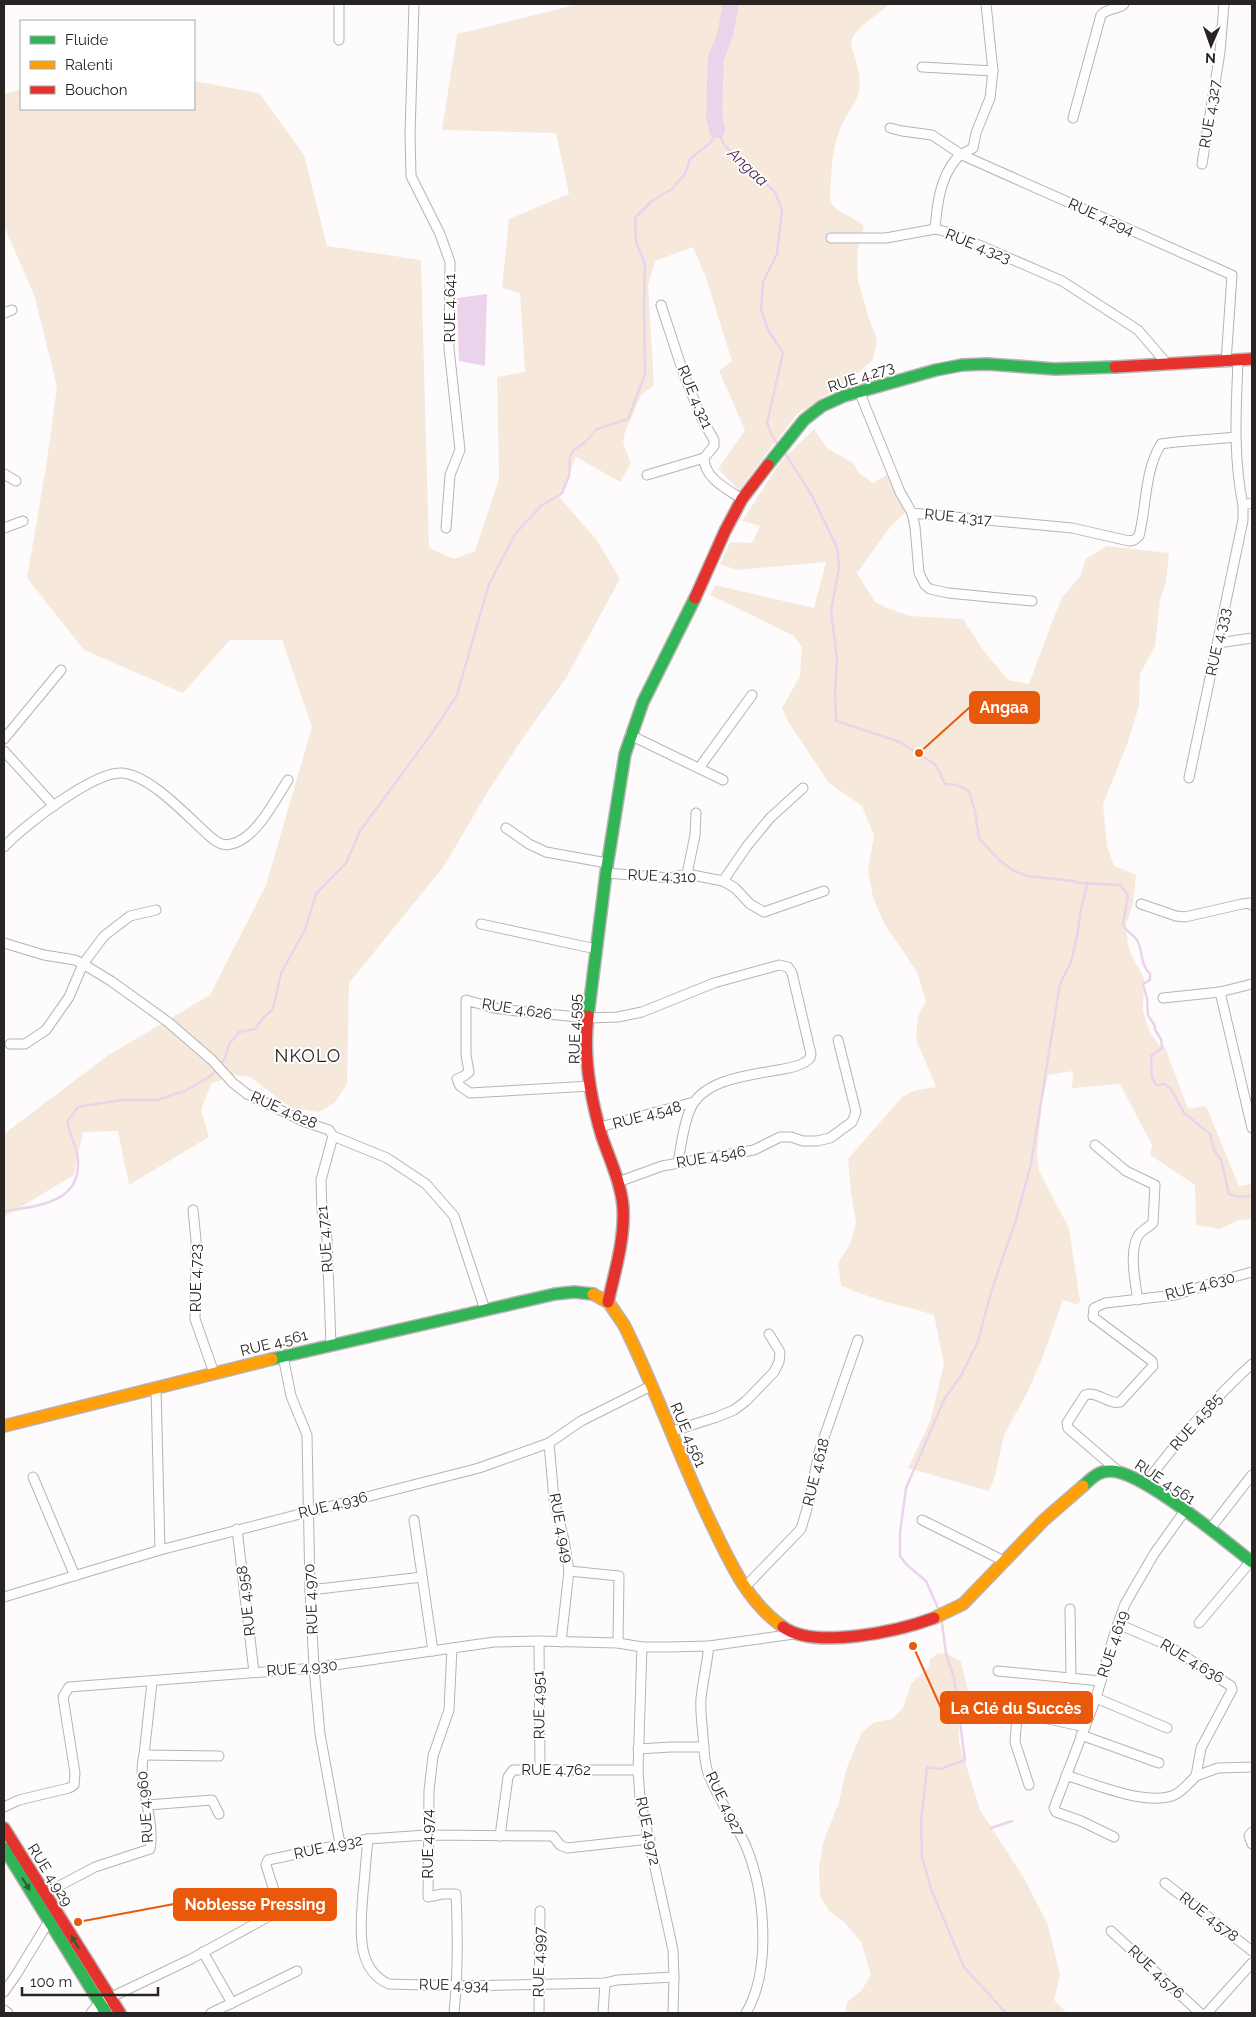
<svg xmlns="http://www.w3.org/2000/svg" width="1256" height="2017" font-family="Raleway,sans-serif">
<rect width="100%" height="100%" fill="#fdfbfb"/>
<g fill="#f6e9dc">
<path d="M573,4H889C877,17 852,27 851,45C856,61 864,82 857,98C851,110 843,120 839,132C831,153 831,179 830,201C837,214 854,216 864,226L857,252L858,280L869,319L877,339L873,360L850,380L797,414L739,490L718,469L745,430L719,371L732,361L705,275L693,247L655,261L648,285L654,385L641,395L625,432L623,443L631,463L620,482L576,457L560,498L596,539L620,579L566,678L527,732L490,788L444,866L349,983L347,1084L335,1102L319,1112L291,1108L250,1077L234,1075L211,1084L201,1110L209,1137L129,1185L118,1131L83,1132L74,1175L4,1217V1134L107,1056L210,995L266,885L312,727L282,640H230L183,693L84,650L27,578L46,467L57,387L34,295L4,226V94L21,89V109H194V81L259,93L304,155L327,246L421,260L429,548L454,559L475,551L499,479L497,377L525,372L520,293L502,288L509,219L569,194L556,133L442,130L457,34L567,7Z"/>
<path d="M814,429L827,448L853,463L860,474L873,483L888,474L905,513L891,526L857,573L875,602L885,607L910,616L963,619L983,650L1008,680L1029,684L1054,617L1062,598L1080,576L1086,559L1107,546L1169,553L1166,582L1160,600L1155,646L1140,674L1139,706L1128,742L1103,804L1107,846L1114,866L1136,875L1133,904L1126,924L1128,945L1130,952L1144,978L1143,1010L1147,1024L1151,1034L1161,1047H1165L1188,1109L1206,1106L1239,1186L1252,1184V1219L1240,1220L1220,1229L1196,1225L1195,1185L1150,1155L1152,1145L1120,1084L1072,1088L1073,1071L1048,1075L1042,1103L1037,1154L1039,1171L1069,1228L1080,1301L1078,1305L1063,1300L1042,1359L1027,1393L1004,1435L995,1476L989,1491L908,1468L930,1422L944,1364L934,1315C903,1305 870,1300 841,1285L838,1263L850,1244L856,1223L851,1193L848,1159L902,1097L916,1090L936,1087L916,1039L918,1016L926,1001L917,972L884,923L873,898L868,870L874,836L862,806L829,783L789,723L782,708L800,676L802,647L794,636L710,595L715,585L814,608L826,562L737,570L720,564L730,542L752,543L760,526L742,521L781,461Z"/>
<path d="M946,1653L961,1662L971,1703L958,1709L959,1742L980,1810L1024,1878L1048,1925L1060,1975L1054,2000L1067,2013H847C842,2001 855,1997 862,1990C865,1985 868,1979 871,1975L861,1942L844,1922L830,1912L820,1896L819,1869L823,1843L839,1802L846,1770L862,1732L875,1722L892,1719L903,1708L911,1684L929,1667L930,1659L937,1654Z"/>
</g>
<path fill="#ebd3ec" d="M487,294L485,366L459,361L457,298Z"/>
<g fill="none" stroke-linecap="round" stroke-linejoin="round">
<g stroke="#ebd3ec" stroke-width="2.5">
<path d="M717,130L725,146L775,192L782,210L777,254L763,282L761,308L768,330L783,353L767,423L772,436L778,444"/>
<path d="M783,450L811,494L837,547L839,568L831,611L837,658L835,693L836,721L900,742L936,765L945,784L957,785L969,791L975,811L979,838L999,860L1014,871L1028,876L1073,881L1079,883L1120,885L1128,895L1123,924C1125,931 1133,934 1137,940C1143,951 1140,964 1150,974V980L1143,984L1147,998L1148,1015L1155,1026V1030L1161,1039L1162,1046V1048L1151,1056L1152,1077L1156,1085L1165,1084L1171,1089L1184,1113L1210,1134L1214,1150L1221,1160L1229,1194L1238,1197L1252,1196"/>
<path d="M4,1211C36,1206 81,1204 78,1160C77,1148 70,1134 67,1122L78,1107L121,1100H157L187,1090L212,1075L225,1058L229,1044L239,1032L255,1029L262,1019L273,1009L281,973L305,930L316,894L346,863L360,831L432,733L457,695L489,584L515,534L541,506L562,493L569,476L570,456L574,450L585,442L597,429L628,419L645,374L644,304L645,264L636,242L635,218L652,201L672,189L685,174L690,159L710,143L717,130"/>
<path d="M938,1608L926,1581L907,1565L900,1556V1533L906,1488L945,1398L961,1376L978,1341L992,1289L1016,1220L1031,1164L1060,984L1071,962L1077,937L1081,909L1088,882"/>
<path d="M942,1623L946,1653L954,1678L965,1760L940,1769L927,1767L921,1822L922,1857L931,1889L964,1967L1006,2013"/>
<path d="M991,1828L1012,1821"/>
</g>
<path stroke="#ebd3ec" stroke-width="16" d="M717,130L714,116L716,58L725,35L731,4"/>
<defs>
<g id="street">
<path d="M339,4V40"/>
<path d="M414,4L410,134L411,176L440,234L450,262L449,348L460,450L450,475L446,528"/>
<path d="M986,4L993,71L990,98L976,133L973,148C968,151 961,154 957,158C940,177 937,205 935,229L951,233L1062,281L1138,330L1168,365"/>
<path d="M922,67L993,71"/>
<path d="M1073,118L1101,15C1107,8 1118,10 1124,4"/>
<path d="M890,128L902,131L932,135L962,155L1232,275L1226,362"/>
<path d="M1202,164L1220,52L1224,4"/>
<path d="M831,238H886L935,229"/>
<path d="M661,305L684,375L702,419L714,440V446L704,458C704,478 727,489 742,499"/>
<path d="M4,313L12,310"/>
<path d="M1238,361C1236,410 1233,457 1243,505L1252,503"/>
<path d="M859,391L900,492L912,513L1072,528L1129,541L1134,540L1139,536C1147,505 1144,472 1161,444C1186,440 1210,440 1235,437"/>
<path d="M4,474L16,481"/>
<path d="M647,475L704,458"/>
<path d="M912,513L915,527L919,573L925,585L930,589L948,593L1032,601"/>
<path d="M4,528L23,521"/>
<path d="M1218,643L1252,638"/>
<path d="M630,735L723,780"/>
<path d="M4,739L61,670"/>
<path d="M4,751L54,806"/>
<path d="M699,768L752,695"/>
<path d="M1189,778L1243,520V505"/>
<path d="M506,828L529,844L546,852L607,863"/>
<path d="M4,847C22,827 94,771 122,773C153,776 190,820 213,839C218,843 225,846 231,844C256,839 275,800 288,780"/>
<path d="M606,873L670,878L687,874L723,881L735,888L750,904L764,912L824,891"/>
<path d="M687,874L695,835L696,813"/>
<path d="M723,881L747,846L770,818L803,788"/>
<path d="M1141,904L1176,916L1185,917L1242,904L1250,903L1252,905"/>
<path d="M481,924L596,949"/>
<path d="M4,943L44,955L75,960L83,964L111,981L168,1022L212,1060L233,1083L247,1094L305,1122L329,1130L333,1136L387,1158L426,1184L454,1216L485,1310"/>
<path d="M1220,992L1252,1128"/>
<path d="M1163,998L1220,992L1252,984"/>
<path d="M10,1044H25L46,1030L69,997L83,964L104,936L130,916L156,910"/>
<path d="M591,1086L470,1093L460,1086L457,1079L464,1076L469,1072L466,1055V1000L494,1008L517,1011L588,1018L618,1017L642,1012L714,983L779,965L788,967L792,973L811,1054L810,1058C803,1066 789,1068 778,1070C751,1075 702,1079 690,1110C683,1126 681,1146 678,1163"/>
<path d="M600,1127L694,1102"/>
<path d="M1095,1145L1126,1171L1155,1185L1153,1223C1149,1227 1140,1231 1138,1236C1129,1251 1135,1283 1138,1300"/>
<path d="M618,1182L662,1166L754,1150L780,1137H791L803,1141H817L830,1138L852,1122L856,1112L838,1040"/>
<path d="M193,1210L196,1240L195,1319L214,1373"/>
<path d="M331,1344L327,1239L322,1210L321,1180L333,1136"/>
<path d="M283,1356L291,1396L307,1435L310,1590L314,1668L320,1734L340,1844"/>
<path d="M156,1388L160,1550"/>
<path d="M670,1432L717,1417L734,1410L746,1401L774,1372L779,1362L780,1352L769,1334"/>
<path d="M549,1443L554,1500L564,1540L569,1571L561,1642"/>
<path d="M1118,1471L1068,1428L1067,1423L1085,1395C1097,1390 1108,1405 1120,1402L1153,1366L1152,1361L1093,1317L1094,1308L1105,1303L1175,1295L1219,1281L1252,1272"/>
<path d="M33,1477L75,1576"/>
<path d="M1145,1484C1178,1440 1211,1401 1252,1364"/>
<path d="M414,1520L433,1651"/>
<path d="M922,1520L1004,1561"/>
<path d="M237,1529L254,1672"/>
<path d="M1210,1529L1252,1475"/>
<path d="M569,1571L619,1576L618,1643"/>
<path d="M745,1587L801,1529L809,1502L819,1452L858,1340"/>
<path d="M310,1590L422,1577"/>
<path d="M4,1597L160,1550L479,1468L549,1443L581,1421L651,1386"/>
<path d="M1070,1609L1071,1678"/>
<path d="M1199,1623L1251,1561"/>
<path d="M1118,1624L1167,1645L1231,1686L1232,1690L1201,1748L1196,1776L1218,1768L1252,1767"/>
<path d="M539,1641L540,1769"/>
<path d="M642,1647L638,1770L640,1799L673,1950L674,1977L673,2013"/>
<path d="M452,1648L449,1710L433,1756L429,1791L428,1897L442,1894H456C458,1934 458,1974 454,2013"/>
<path d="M998,1671L1101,1681"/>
<path d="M1096,1698L1167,1728"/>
<path d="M1081,1735L1159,1763"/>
<path d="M638,1749L671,1747H704"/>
<path d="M144,1755L219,1756"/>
<path d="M1066,1775C1093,1784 1144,1805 1172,1796C1181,1793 1189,1783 1196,1776"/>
<path d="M1029,1785L1015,1742L1017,1716L1039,1717L1085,1727"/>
<path d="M148,1805L212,1800L219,1814"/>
<path d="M4,1807L19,1800L69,1788L74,1785L75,1773L63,1697L69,1687L314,1668L494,1642L539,1641L618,1643L642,1647H669L709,1646"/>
<path d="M1252,1832L1249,1836L1252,1844"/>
<path d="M500,1836L508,1777L513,1770H638"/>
<path d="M1114,1837L1081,1821L1056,1812L1054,1808L1096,1698L1115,1632L1125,1604L1154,1554L1184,1512"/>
<path d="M368,1839C366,1857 365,1875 363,1893C361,1924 354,1969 389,1984L457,1986L605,1983L617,1980L674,1977"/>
<path d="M1165,1883L1252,1951"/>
<path d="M44,1894L95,1867L150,1849C156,1820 136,1781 144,1755L152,1682"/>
<path d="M1111,1931L1200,2013"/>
<path d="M203,1952L232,2003L297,1971"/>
<path d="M4,1992L16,1975L49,1921"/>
<path d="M4,2010L8,2013"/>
<path d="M91,2013L99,2003L191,1959L277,1912L279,1906L266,1865L268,1860L368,1839L427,1835L553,1836L560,1845L567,1848L650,1839"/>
<path d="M211,2013L232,2003"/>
<path d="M539,2013L540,1911"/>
<path d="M603,2013L605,1983"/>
<path d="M746,2013C772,1969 765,1890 745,1844C734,1820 717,1798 708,1773C704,1761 704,1748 703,1736C702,1723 700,1711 701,1698C703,1681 707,1663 709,1646L794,1634"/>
<path d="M1207,2013L1252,1963"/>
</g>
<g id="fast">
<path d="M768,465L804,420L822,406L844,396L936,370L962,365L987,364L1055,369L1115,367"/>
<path d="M588,1016L606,873L625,754L643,702L695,598"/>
<path d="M272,1359L555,1294L574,1292L593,1294"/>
<path d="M1083,1486C1092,1478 1099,1470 1112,1471C1144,1473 1224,1540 1252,1562"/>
<path d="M4,1848L106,2013"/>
</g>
<g id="slow">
<path d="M593,1294L609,1303L624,1325C656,1389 679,1457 710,1521C729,1560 746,1601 783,1627"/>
<path d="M4,1426L272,1359"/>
<path d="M934,1618L963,1604L1044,1520L1083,1486"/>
</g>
<g id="jam">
<path d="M1115,367L1252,359"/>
<path d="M695,598L725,531L742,499L768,465"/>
<path d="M588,1016C583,1055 591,1100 602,1137C610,1160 621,1183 623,1207C625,1239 615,1271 608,1302"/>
<path d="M783,1627C815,1650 899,1631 934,1618"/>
<path d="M4,1828L120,2013"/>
</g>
</defs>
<use href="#street" stroke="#b7b3b3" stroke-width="11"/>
<use href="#fast" stroke="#b7b3b3" stroke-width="14"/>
<use href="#slow" stroke="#b7b3b3" stroke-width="14"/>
<use href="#jam" stroke="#b7b3b3" stroke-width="14"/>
<use href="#street" stroke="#fffefe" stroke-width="9"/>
<use href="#fast" stroke="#30b455" stroke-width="11"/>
<use href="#slow" stroke="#ff9f0a" stroke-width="11"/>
<use href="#jam" stroke="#e5322d" stroke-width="11"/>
</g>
<defs><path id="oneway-solid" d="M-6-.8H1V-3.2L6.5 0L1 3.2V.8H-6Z" transform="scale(1.25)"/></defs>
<g fill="#2c5e38">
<use href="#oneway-solid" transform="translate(26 1884) rotate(58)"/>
<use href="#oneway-solid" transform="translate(75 1942) rotate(-122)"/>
</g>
<g text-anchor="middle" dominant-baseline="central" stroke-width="4" stroke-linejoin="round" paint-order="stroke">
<g font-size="15" fill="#292424" stroke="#fff">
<text transform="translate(1210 114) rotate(-81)">RUE 4.327</text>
<text transform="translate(1101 217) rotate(24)">RUE 4.294</text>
<text transform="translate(978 246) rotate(22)">RUE 4.323</text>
<text transform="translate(450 308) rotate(-90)">RUE 4.641</text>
<text transform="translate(861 377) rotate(-18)">RUE 4.273</text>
<text transform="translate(695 397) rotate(67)">RUE 4.321</text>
<text transform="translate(958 517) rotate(5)">RUE 4.317</text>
<text transform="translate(1218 642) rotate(-78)">RUE 4.333</text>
<text transform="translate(662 876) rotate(2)">RUE 4.310</text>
<text transform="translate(517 1009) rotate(9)">RUE 4.626</text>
<text transform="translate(575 1029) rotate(-89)">RUE 4.595</text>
<text transform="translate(284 1110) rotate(24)">RUE 4.628</text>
<text transform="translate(647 1115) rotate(-15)">RUE 4.548</text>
<text transform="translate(711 1157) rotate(-10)">RUE 4.546</text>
<text transform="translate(325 1239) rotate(-95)">RUE 4.721</text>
<text transform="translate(196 1278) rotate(-90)">RUE 4.723</text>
<text transform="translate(1200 1286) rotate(-15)">RUE 4.630</text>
<text transform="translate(274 1343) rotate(-14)">RUE 4.561</text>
<text transform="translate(1196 1422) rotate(-49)">RUE 4.585</text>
<text transform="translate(688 1435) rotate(67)">RUE 4.561</text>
<text transform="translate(816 1472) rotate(-76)">RUE 4.618</text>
<text transform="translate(1165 1482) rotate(33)">RUE 4.561</text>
<text transform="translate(333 1505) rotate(-14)">RUE 4.936</text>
<text transform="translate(561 1528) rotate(79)">RUE 4.949</text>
<text transform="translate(311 1599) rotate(-93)">RUE 4.970</text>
<text transform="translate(246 1601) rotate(-97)">RUE 4.958</text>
<text transform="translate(1113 1644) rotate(-72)">RUE 4.619</text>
<text transform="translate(1192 1661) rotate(31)">RUE 4.636</text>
<text transform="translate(302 1668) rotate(-5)">RUE 4.930</text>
<text transform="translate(539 1705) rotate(-91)">RUE 4.951</text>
<text x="556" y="1770">RUE 4.762</text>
<text transform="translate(725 1804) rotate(64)">RUE 4.927</text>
<text transform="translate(145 1807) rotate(-95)">RUE 4.960</text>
<text transform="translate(648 1831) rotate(78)">RUE 4.972</text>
<text transform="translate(428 1844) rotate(-90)">RUE 4.974</text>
<text transform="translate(328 1847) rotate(-12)">RUE 4.932</text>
<text transform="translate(50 1875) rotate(58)">RUE 4.929</text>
<text transform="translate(1209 1917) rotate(38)">RUE 4.578</text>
<text transform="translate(539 1962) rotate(-89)">RUE 4.997</text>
<text transform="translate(1156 1972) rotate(43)">RUE 4.576</text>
<text transform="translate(454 1985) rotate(1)">RUE 4.934</text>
</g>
<g font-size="16" font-style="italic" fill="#542b59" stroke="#fff">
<text transform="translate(748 167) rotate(43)">Angaa</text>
</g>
<g font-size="18" letter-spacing="1" fill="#292424" stroke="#fff">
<text x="308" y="1055">NKOLO</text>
</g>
</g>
<path fill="none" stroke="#e8590c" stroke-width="2" d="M919 753L970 707M913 1646L941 1708M78 1922L174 1904"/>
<g fill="#e8590c" stroke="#fff" stroke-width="2">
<circle cx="919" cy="753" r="5"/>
<circle cx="913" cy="1646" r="5"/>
<circle cx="78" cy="1922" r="5"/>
</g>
<g fill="#e8590c" stroke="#e8590c" stroke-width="2">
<rect x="970" y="692" width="69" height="31" rx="5"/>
<rect x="941" y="1692" width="151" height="31" rx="5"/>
<rect x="174" y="1889" width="162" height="31" rx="5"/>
</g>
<g font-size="16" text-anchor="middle" font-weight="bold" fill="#fff">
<text x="1004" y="713">Angaa</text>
<text x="1016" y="1714">La Clé du Succès</text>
<text x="255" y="1910">Noblesse Pressing</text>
</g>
<rect width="1256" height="2017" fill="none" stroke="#292424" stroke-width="10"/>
<rect x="20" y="20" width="175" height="90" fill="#ffffff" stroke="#a9a7a7"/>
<rect x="30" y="36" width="25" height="8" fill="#30b455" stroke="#a9a7a7"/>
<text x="65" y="45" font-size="15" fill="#292424">Fluide</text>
<rect x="30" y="61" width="25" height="8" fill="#ff9f0a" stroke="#a9a7a7"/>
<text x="65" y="70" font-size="15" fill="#292424">Ralenti</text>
<rect x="30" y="86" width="25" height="8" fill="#e5322d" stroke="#a9a7a7"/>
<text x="65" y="95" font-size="15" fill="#292424">Bouchon</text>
<g transform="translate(1211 45) rotate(182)" stroke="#ffffff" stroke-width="4" paint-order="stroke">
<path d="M0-4L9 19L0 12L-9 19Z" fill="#292424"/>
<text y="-8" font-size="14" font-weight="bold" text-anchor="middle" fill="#292424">N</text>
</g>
<path d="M22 1987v8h136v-8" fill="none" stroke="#292424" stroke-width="2.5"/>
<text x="30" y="1987" font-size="15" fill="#292424" stroke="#ffffff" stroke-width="4" paint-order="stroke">100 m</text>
</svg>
